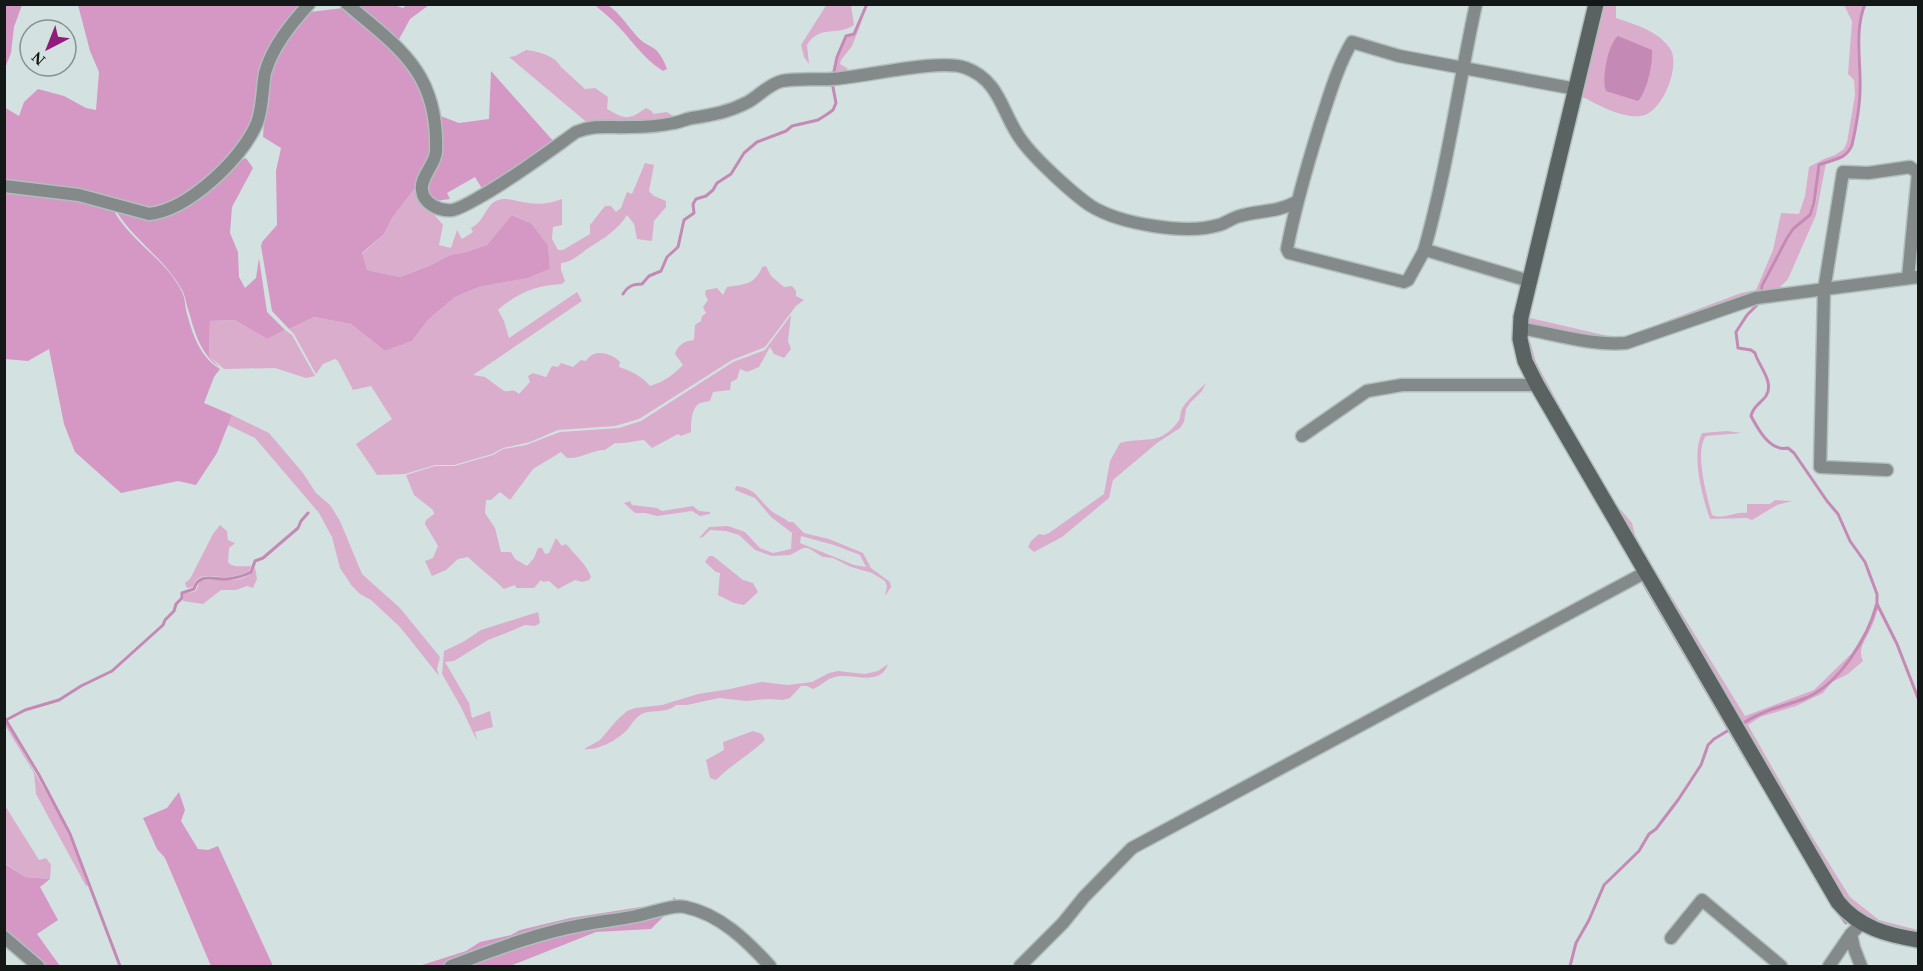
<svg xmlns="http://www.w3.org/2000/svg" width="1923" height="971" font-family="'Times New Roman',serif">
<rect width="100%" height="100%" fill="#d3e2e0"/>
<g fill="#daadcd" fill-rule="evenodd">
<path d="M827,4L851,5L854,25C836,37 820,24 807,45L809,64L804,57L801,45Z"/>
<path d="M1601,5H1616V18C1636,25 1656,30 1669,47C1682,63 1664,108 1645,115C1627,121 1598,105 1583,97L1563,176L1560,174Z"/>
<path d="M1844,5H1864C1853,32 1859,60 1859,89C1859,108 1855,126 1851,145C1845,159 1832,159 1819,164L1813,202L1809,215L1792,228L1786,237L1761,286V293L1622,340H1610L1524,322L1557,183H1563C1554,209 1548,235 1541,262C1537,280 1531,299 1530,318L1608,336L1621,338L1741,293L1756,290L1773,250L1781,213L1799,214L1805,196L1809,167L1824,159L1835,155L1844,149L1847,142L1855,95L1854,80L1848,74L1852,21Z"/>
<path d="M864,16L852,46L841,60L840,64L847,68L849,75L833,77L837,57L847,36L854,35Z"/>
<path d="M526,50C537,51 556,56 561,67L585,89L595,88L608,97L607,109C625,119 628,121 646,108L652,111L653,114L667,112L677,119L590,125L509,57L515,56Z"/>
<path d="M645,163L654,165L649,191L654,196L666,201V207L654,221L652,241L637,239L634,224L627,215C618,230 604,238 590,247C579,254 575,261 561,263V270L565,281L562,284C534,286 519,292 498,310L504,321L509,338L577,292L582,301L473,375L485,377L504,391C511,392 513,388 519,394L530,382L528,376L533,373L546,377L552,366L558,367L561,363L573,367L581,360L586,361C594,348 611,353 620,362L619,367C631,371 642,376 650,386C664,382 673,375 683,365L675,354C678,345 684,341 694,340L695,325L701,321L702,316L706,313L703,307L708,300L705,294L706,290L717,288L723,295L727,287C744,284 755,285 762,267L766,266L771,276L784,287L792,286L796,291V296L804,300L796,306L765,347L732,360L639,419L615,426L558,430L530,442L503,448L492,454L454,465H435L405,474L377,475L356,444L392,419L371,386L353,390L338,361L335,359L323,364L316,374L294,334L289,329L314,317L351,324L385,351L412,341L429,319L455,297L479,287L528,278L550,269L548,245L531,223L513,215L487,245L466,252L450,255L429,266L400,277L367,270L362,254L384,234L392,218L416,187L417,194L443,225L439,245L451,248L457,230L462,239L473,232L471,228C485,221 485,206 496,201C506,196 518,202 529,203C541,205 551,203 562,199V225L553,227L552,239L558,250H563L590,234V225L605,206H611L616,212L621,208L627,192L632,194Z"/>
<path d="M1826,163L1816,215L1788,279L1775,292L1763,293L1764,286L1788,238L1794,230L1811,216L1816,203L1819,171L1821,166Z"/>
<path d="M791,315L788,341L791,349L784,358L774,354L770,347L759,367L747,372L740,369L737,379L731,382L730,390L713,392L710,401C707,402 703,402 700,403C691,408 691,423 691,432L681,436L678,434L652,448L644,440C634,441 624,444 615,443L605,450C592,450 581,459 567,458L561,452L533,469L510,500L500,492L491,500H486L485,513L495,528L501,552H511L515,559L527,566L534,558L538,548H542L545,554L549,553L556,538L562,546L565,544L568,546C576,556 587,565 591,577L589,580L582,582L575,580L558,589L549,581L543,582L541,580L534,588H516L515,585L504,589C493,578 480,569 468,557L458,559L446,570L432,576L425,561L433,558L438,546L425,524L426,520L434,514L433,510L414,495L406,475L435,466H455L465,463L493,455L503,449L526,445L560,432L619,428L641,421L733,362L765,350Z"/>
<path d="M235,320L267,339L285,330L292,335L315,376L306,378L275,368L224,369L209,356L210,321Z"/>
<path d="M1530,341L1536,362L1572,429L1616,504L1632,523L1635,535L1655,570L1745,716L1814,690L1852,653L1868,627L1875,604L1878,609C1876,615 1874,622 1871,628C1866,640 1857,648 1863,661L1848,674L1832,682L1823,693L1796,706L1760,717L1748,725L1808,830L1850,897L1879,920L1918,930V935L1875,924L1859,913L1843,898L1535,368L1529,348Z"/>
<path d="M1206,383L1202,391L1190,403L1186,409L1184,422L1180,428L1157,443L1113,480L1109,498L1062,537L1034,552L1028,547L1031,541L1039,534L1044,535L1049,533L1104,494L1110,461L1120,443C1133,439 1145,441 1157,438C1165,436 1175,427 1179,420C1181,416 1180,412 1183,407C1189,398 1198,391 1206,383Z"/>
<path d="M232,415L269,433L303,473L316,493L330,505L340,521L362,574L400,608L440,657L437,669L439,676L400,627L371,600L360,594L352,586L340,568L332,537L319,513L255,438L228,425Z"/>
<path d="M1727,431L1742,433L1706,436C1694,451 1707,497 1712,515C1724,520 1735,511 1747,513V504H1770L1775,500L1792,501L1777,505L1752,520L1747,518L1710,519C1702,496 1691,455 1702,433Z"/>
<path d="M736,486C760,490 756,499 773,512C779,516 784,518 789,522H793L804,533L829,539L863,553L871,568L890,582L891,587L885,596L887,586L885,581L872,573L851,567L833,558L823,557L808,548H803L790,555L772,556L755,550L739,535L726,531L710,530L703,537L699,538L709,527L728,526L745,532L760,548L773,553L791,549L792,533L771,517L755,498L735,490ZM801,536L834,545L860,555L866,567L854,565L800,543Z"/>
<path d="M630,501L632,505L657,508L662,511L693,506L699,511L710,512V514L700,516L692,511L657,516L645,513H635L624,503Z"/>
<path d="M220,525L227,531L228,540L235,543L229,548L228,562C233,568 243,566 251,566L249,571C243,574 233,577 226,577C213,577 196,571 193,587L187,588L185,583L190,579L213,534Z"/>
<path d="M709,556H713L743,580L753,583L758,592L744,605L734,603L718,595L720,573L716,572L705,562Z"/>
<path d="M255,567L257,579L253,588L247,586L236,590H221L203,604L183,601L184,594L196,591L200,581C216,577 247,587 255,567Z"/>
<path d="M538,612L540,623L535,626L525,625L511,631L488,640L454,661L445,662L469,703L472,718L490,711L493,727L475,732L477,741L461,707L442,674L444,651L463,642L481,630Z"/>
<path d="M888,664C880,688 851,672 835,677C826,679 821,686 813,689L807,686H801L790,698L783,700L768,699L746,701L719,698L687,705H676C668,713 654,710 644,713C636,716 632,724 627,730C617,740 598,751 584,749L600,740L617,720L627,711L635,708L662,705L698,694L730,689L761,682L788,685L812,682L829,673L838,671L865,674L878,671Z"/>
<path d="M5,719C33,774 71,825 88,886H86L36,794L34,773L5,725Z"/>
<path d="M753,731L762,734L765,740C749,755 731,765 716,780L710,778L706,760L724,750L723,742Z"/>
<path d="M4,804L39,860L46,858L51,865L50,879L25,877L5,863Z"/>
</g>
<g fill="#d598c5">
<path d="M5,4L22,5L14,27L11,53L5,68Z"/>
<path d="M78,5H303L261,75L252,119L244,139L216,173L179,198L156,208L145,209L5,182L4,107L19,116L24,102L38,89L64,96L86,108L96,110L99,72L90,51Z"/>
<path d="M351,5H394L403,8L407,5H429L410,19L397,43Z"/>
<path d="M595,5C598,5 601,4 604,4C618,8 630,31 642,41C647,45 654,47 658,52C662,57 665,63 667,69L663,71C642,58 630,37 612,20C607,15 600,10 595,5Z"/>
<path d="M343,8L393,50L412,70L423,93L432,124L429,155L416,187L392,218L384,234L362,253L367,270L400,277L429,266L450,255L466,252L487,245L512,215L531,223L548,245L550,269L528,278L479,287L455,297L429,319L412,341L385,351L351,324L314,317L289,329L272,311L261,246L262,242L277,225L276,171L281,148L263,137L265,105L273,59L301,18L310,12Z"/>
<path d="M491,71L555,143L484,192L475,177L447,193L450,199L435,201L428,197L426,181L438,115L459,123L489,119Z"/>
<path d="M246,158L253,168L232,207L230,233L238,252L239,277L245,288L256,278L259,258L267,312L285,330L267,339L235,320L210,321L209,356L220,368C201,354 195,334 189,312C186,305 186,297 182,290C165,259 135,241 116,211L145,219L193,200L222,180L238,161Z"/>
<path d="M5,190L78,199L114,211C131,242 166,259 182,292C185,298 185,304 186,310C192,333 199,356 220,369L214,377L204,403L232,415L217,453L196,485L178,481L121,493L75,452L64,424L49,349L28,361L5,359Z"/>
<path d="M179,792L185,810L181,821L198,849L208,850L218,846L273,966H211L165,858L157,849L143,818L167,808Z"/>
<path d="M4,863L25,877L50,879L40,887L58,920L37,934L60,966H42L5,933Z"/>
<path d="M674,897L677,901L439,966H419L466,951L480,942L511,935L520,930L570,918L667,903L672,901Z"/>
<path d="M666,914L651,929L596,932L510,966H459L535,940Z"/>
</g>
<path fill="#c589b5" d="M1618,36L1652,50C1653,64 1647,91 1638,101L1606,91C1601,79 1608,44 1618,36Z"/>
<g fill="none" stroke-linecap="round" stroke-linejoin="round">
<g stroke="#c589b5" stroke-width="3">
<path d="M833,76L837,57L846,36L854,34L867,4"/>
<path d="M1762,293V286L1787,238L1793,229L1810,215L1814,203L1819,165C1833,159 1846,160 1852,145C1856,127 1860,108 1860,89C1861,60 1854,32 1865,4"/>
<path d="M623,294C628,286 633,284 642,284L649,276L661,271L667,257L678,247L684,220L694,213L693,204L696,199L706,196L713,190L717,183L731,174L744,153L757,142L786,131L792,126L818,120L826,115L833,110L836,103L832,82"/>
<path d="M1759,303L1747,315L1736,332L1738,348L1751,350L1755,353C1758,365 1775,382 1766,396C1761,403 1753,406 1751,416C1758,429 1770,452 1788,448L1794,453L1827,501L1838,514L1850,541L1865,562L1877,594V604L1897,644L1918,698"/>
<path d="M1642,581L1750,766"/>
<path d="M4,717L39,775L70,834L120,966"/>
<path d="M6,720L25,710L59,700L81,686L112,671L163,625L165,620L174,611L176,604L182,598V593L194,589C198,572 215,580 227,579C235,578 244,576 251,572L255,561L263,558L298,528L301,521L308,513"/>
<path d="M1745,722C1763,710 1785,706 1806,698C1840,683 1867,639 1877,604"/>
<path d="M1840,915L1846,923"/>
<path d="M1570,966L1576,943L1589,920L1604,885L1639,851L1649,834L1656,829L1678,800L1701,765L1708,745L1714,739L1729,730"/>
</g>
<defs>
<g id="street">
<path d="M347,4C401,49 439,74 436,152C435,165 420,177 422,190C423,204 441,212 453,210C461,208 471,202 478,198C512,179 544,155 576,132C597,124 608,128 629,127C644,127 660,126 674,123C680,122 686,119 692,118C712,115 729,112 748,102C759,96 769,84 782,81C798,78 816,80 832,79C865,77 940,58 966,68C1001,81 1002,115 1022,141C1035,159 1073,194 1091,206C1120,224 1186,235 1219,225C1226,223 1232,218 1240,216C1260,210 1276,213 1296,202"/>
<path d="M4,186L79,195L149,214C188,210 242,159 257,123C263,107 262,89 265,73C272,47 291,24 309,4"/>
<path d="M1424,251C1447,170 1458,87 1476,4"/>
<path d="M1529,281L1429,251H1424L1408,280L1404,282L1289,253L1287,249C1295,206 1307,166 1320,124C1329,97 1337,67 1352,42L1399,56L1576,89"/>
<path d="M1520,328C1554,334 1592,346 1626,343L1756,298L1918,277"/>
<path d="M1302,436L1367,391L1402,385H1537"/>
<path d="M1887,470L1820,467L1824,290L1843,172L1868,173L1910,167L1918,173L1908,278"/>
<path d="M1851,934L1854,948L1861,966"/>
<path d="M4,937L38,966"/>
<path d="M1671,938L1702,900L1781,966"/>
<path d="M451,966C494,950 537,933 582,925C600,921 618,920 636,916C649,914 673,904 685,907C720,914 747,941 770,966"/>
<path d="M1020,966L1063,923L1084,897L1132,848L1646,572"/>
<path d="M1829,966L1851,934L1862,923"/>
</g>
<path id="secondary" d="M1596,4L1521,317L1520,339L1525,361L1537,385L1838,902C1859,928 1888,935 1918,940"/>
</defs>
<use href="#street" stroke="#b0bebc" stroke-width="15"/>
<use href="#secondary" stroke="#b0bebc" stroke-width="18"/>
<use href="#street" stroke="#848a89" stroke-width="12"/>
<use href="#secondary" stroke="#5a6362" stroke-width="15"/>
</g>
<rect width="1923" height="971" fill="none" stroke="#131817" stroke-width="12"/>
<g transform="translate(48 48) rotate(222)"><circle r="28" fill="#d3e2e0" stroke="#869190" stroke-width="1.5"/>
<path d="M0-4.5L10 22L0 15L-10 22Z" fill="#901c7c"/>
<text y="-9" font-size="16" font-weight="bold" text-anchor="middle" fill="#131817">N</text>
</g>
</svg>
